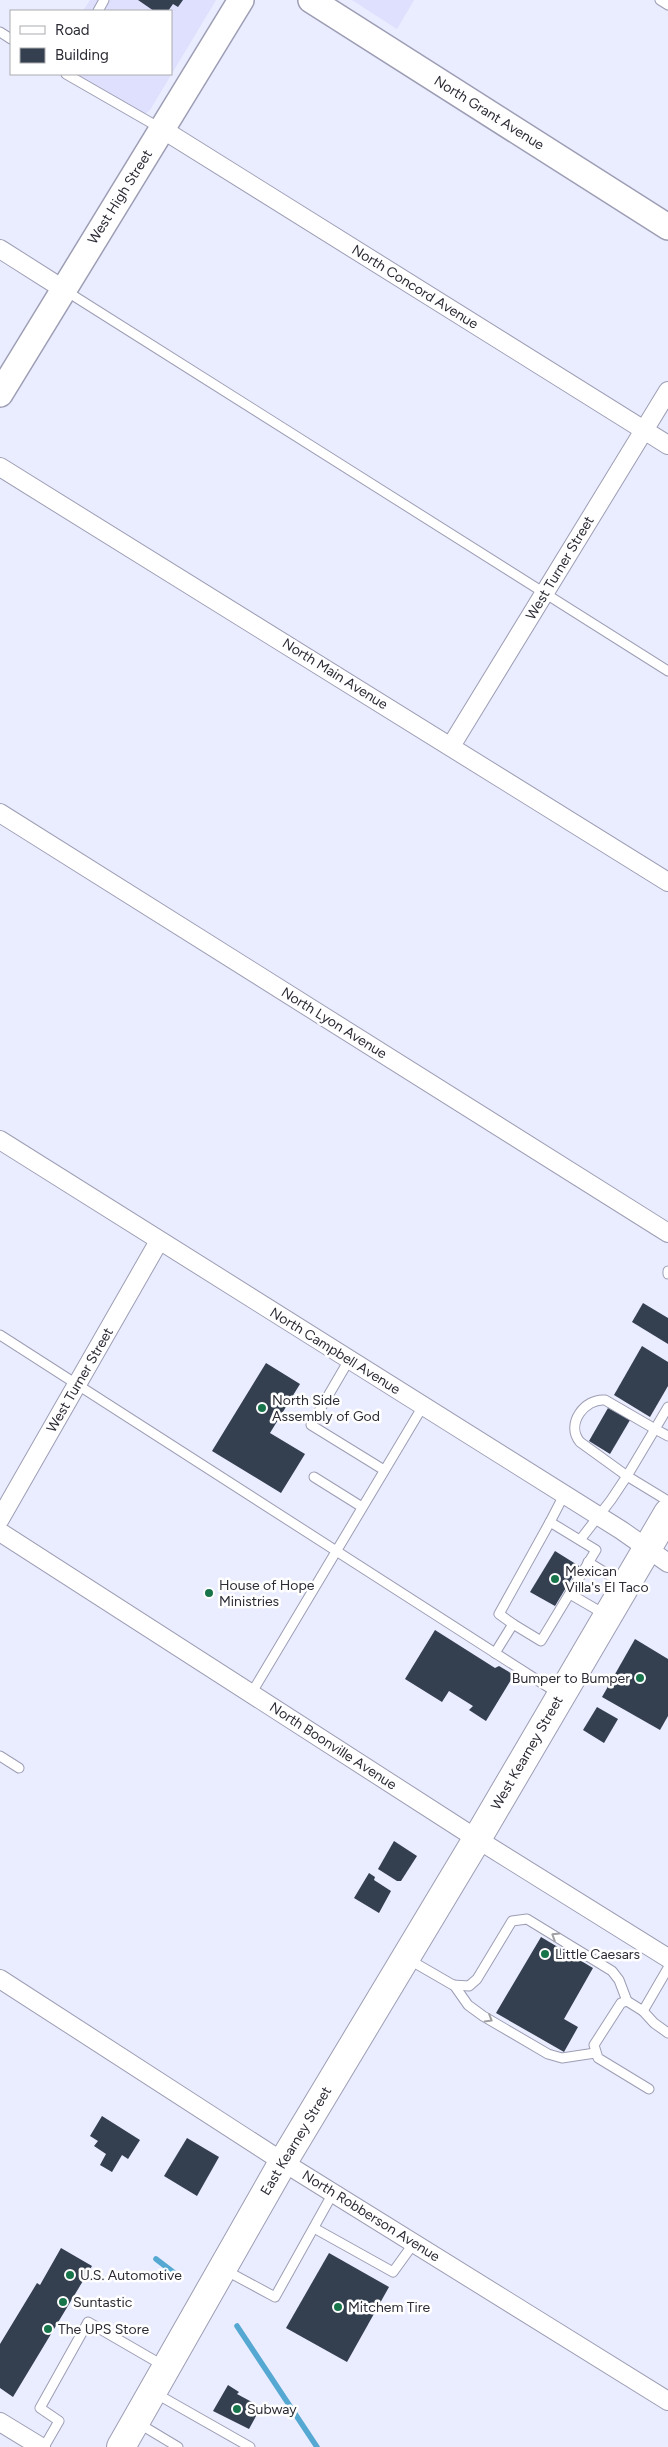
<svg xmlns="http://www.w3.org/2000/svg" width="668" height="2447" font-family="Figtree,sans-serif">
<rect width="100%" height="100%" fill="#eaecff"/>
<g fill="#dee0fe">
<path d="M90,0H216L150,110L144,115L74,74H171V11H83Z"/>
<path d="M352,0H414L397,29Z"/>
</g>
<g fill="none" stroke-linecap="round" stroke-linejoin="round">
<g stroke="#55a8d1" stroke-width="5.5">
<path d="M156,2259L173,2272"/>
<path d="M237,2326L317,2447"/>
</g>
</g>
<g fill="#343f4f">
<path d="M138,0H183L178,7L173,4L168,11H154Z"/>
<path d="M643,1303L668,1318V1344L632,1322Z"/>
<path d="M642,1346L668,1362V1386L650,1417L614,1395Z"/>
<path d="M266,1363L300,1384L270,1433L305,1454L281,1493L212,1451Z"/>
<path d="M608,1408L630,1420L610,1454L589,1441Z"/>
<path d="M555,1551L579,1566L555,1606L530,1592Z"/>
<path d="M435,1630L495,1668L499,1666L514,1675L486,1721L469,1710L473,1706L449,1691L442,1702L405,1679Z"/>
<path d="M635,1639L668,1659V1716L660,1730L602,1697Z"/>
<path d="M597,1707L618,1719L604,1743L583,1730Z"/>
<path d="M394,1841L417,1856L401,1881H397L378,1869Z"/>
<path d="M369,1873L375,1877L374,1880L391,1891L379,1913L354,1898Z"/>
<path d="M541,1937L593,1968L564,2019L578,2027L564,2052L496,2013Z"/>
<path d="M102,2116L140,2140L128,2159L122,2155L112,2172L100,2165L106,2154L94,2146L98,2141L90,2136Z"/>
<path d="M187,2138L219,2157L197,2196L164,2176Z"/>
<path d="M61,2248L92,2266L13,2397L0,2388V2344L37,2283L40,2285Z"/>
<path d="M329,2253L389,2287L347,2362L286,2328Z"/>
<path d="M228,2385L239,2392L237,2394L261,2407L249,2429L213,2411Z"/>
</g>
<g fill="none" stroke-linecap="round" stroke-linejoin="round">
<defs>
<g id="lane">
<path d="M660,0L668,5"/>
<path d="M98,11L104,0"/>
<path d="M0,32L11,39"/>
<path d="M66,74L160,128"/>
<path d="M66,291L668,671"/>
<path d="M668,1271V1274"/>
<path d="M0,1335L559,1694"/>
<path d="M349,1360L311,1425L384,1470"/>
<path d="M668,1407L655,1429L668,1436"/>
<path d="M314,1477L362,1507"/>
<path d="M580,1540L611,1500L627,1476L580,1442C565,1424 585,1398 605,1400L655,1429L627,1476L668,1501"/>
<path d="M588,1562L622,1583"/>
<path d="M570,1594L606,1615"/>
<path d="M513,1624L499,1614L550,1522"/>
<path d="M495,1653L513,1624L541,1641L596,1550L550,1522L564,1495"/>
<path d="M251,1694L423,1406"/>
<path d="M0,1756L19,1768"/>
<path d="M408,1959L453,1985L469,1986L477,1979L512,1921L527,1919L612,1971L619,1980L627,2001"/>
<path d="M454,1985L468,2005L483,2016L548,2054L562,2058L595,2053"/>
<path d="M643,2011L654,2023L668,2033"/>
<path d="M649,2089L598,2058L594,2045L621,2003L627,2001L643,2011L668,1968"/>
<path d="M314,2228L393,2272L414,2243"/>
<path d="M225,2270L275,2297L333,2193"/>
<path d="M155,2393L250,2447"/>
<path d="M138,2423L178,2447"/>
<path d="M44,2447L59,2421L40,2408L88,2322L164,2366"/>
</g>
<g id="street">
<path d="M162,129L668,445"/>
<path d="M0,249L63,289"/>
<path d="M0,467L668,882"/>
<path d="M451,746L668,391"/>
<path d="M0,813L668,1233"/>
<path d="M0,1140L621,1530L668,1563"/>
<path d="M0,1519L159,1241"/>
<path d="M0,1532L477,1839L668,1958"/>
<path d="M0,1979L283,2162L668,2401"/>
<path d="M0,2422L41,2447"/>
</g>
<g id="secondary">
<path d="M311,0L668,227"/>
<path d="M0,394L241,0"/>
</g>
<path id="primary" d="M121,2447L283,2162L477,1839L668,1513"/>
</defs>
<use href="#lane" stroke="#9d9eb4" stroke-width="11"/>
<use href="#street" stroke="#9d9eb4" stroke-width="20"/>
<use href="#secondary" stroke="#9d9eb4" stroke-width="28"/>
<use href="#primary" stroke="#9d9eb4" stroke-width="30"/>
<use href="#lane" stroke="#fff" stroke-width="9"/>
<use href="#street" stroke="#fff" stroke-width="18"/>
<use href="#secondary" stroke="#fff" stroke-width="25"/>
<use href="#primary" stroke="#fff" stroke-width="28"/>
</g>
<defs><path id="oneway-chevron" d="M-2-3.5L2.5 0L-2 3.5" fill="none" stroke-width="1.6" stroke-linecap="round" stroke-linejoin="round" transform="scale(1.25)"/></defs>
<g stroke="#a0a0a4">
<use href="#oneway-chevron" transform="translate(555 1936) rotate(-148)"/>
<use href="#oneway-chevron" transform="translate(489 2019) rotate(31)"/>
</g>
<g fill="#18754b" stroke="#fff" stroke-width="2">
<circle cx="262" cy="1408" r="5"/>
<circle cx="555" cy="1579" r="5"/>
<circle cx="209" cy="1593" r="5"/>
<circle cx="640" cy="1678" r="5"/>
<circle cx="545" cy="1954" r="5"/>
<circle cx="70" cy="2275" r="5"/>
<circle cx="63" cy="2302" r="5"/>
<circle cx="338" cy="2307" r="5"/>
<circle cx="48" cy="2329" r="5"/>
<circle cx="237" cy="2409" r="5"/>
</g>
<g text-anchor="middle" dominant-baseline="central" stroke-width="5" stroke-linejoin="round" paint-order="stroke">
<g font-size="14" fill="#2b2c35" stroke="#fff">
<text transform="translate(489 113) rotate(32)">North Grant Avenue</text>
<text transform="translate(120 197) rotate(-58)">West High Street</text>
<text transform="translate(415 287) rotate(32)">North Concord Avenue</text>
<text transform="translate(560 568) rotate(-59)">West Turner Street</text>
<text transform="translate(335 674) rotate(32)">North Main Avenue</text>
<text transform="translate(334 1023) rotate(32)">North Lyon Avenue</text>
<text transform="translate(335 1351) rotate(32)">North Campbell Avenue</text>
<text transform="translate(80 1380) rotate(-60)">West Turner Street</text>
<text transform="translate(333 1746) rotate(33)">North Boonville Avenue</text>
<text transform="translate(527 1753) rotate(-60)">West Kearney Street</text>
<text transform="translate(296 2141) rotate(-59)">East Kearney Street</text>
<text transform="translate(371 2216) rotate(32)">North Robberson Avenue</text>
</g>
<g font-size="14" fill="#2b2c35" stroke="#fff" text-anchor="start">
<text x="272" y="1400">North Side<tspan x="272" dy="16">Assembly of God</tspan></text>
<text x="565" y="1571">Mexican<tspan x="565" dy="16">Villa's El Taco</tspan></text>
<text x="219" y="1585">House of Hope<tspan x="219" dy="16">Ministries</tspan></text>
<text x="630" y="1678" text-anchor="end">Bumper to Bumper</text>
<text x="555" y="1954">Little Caesars</text>
<text x="80" y="2275">U.S. Automotive</text>
<text x="73" y="2302">Suntastic</text>
<text x="348" y="2307">Mitchem Tire</text>
<text x="58" y="2329">The UPS Store</text>
<text x="247" y="2409">Subway</text>
</g>
</g>
<rect x="10" y="10" width="162" height="65" fill="#ffffff" stroke="#aaabae"/>
<rect x="20" y="26" width="25" height="8" fill="#ffffff" stroke="#aaabae"/>
<text x="55" y="35" font-size="15" fill="#2b2c35">Road</text>
<rect x="20" y="48" width="25" height="15" fill="#343f4f" stroke="#aaabae"/>
<text x="55" y="60" font-size="15" fill="#2b2c35">Building</text>
</svg>
